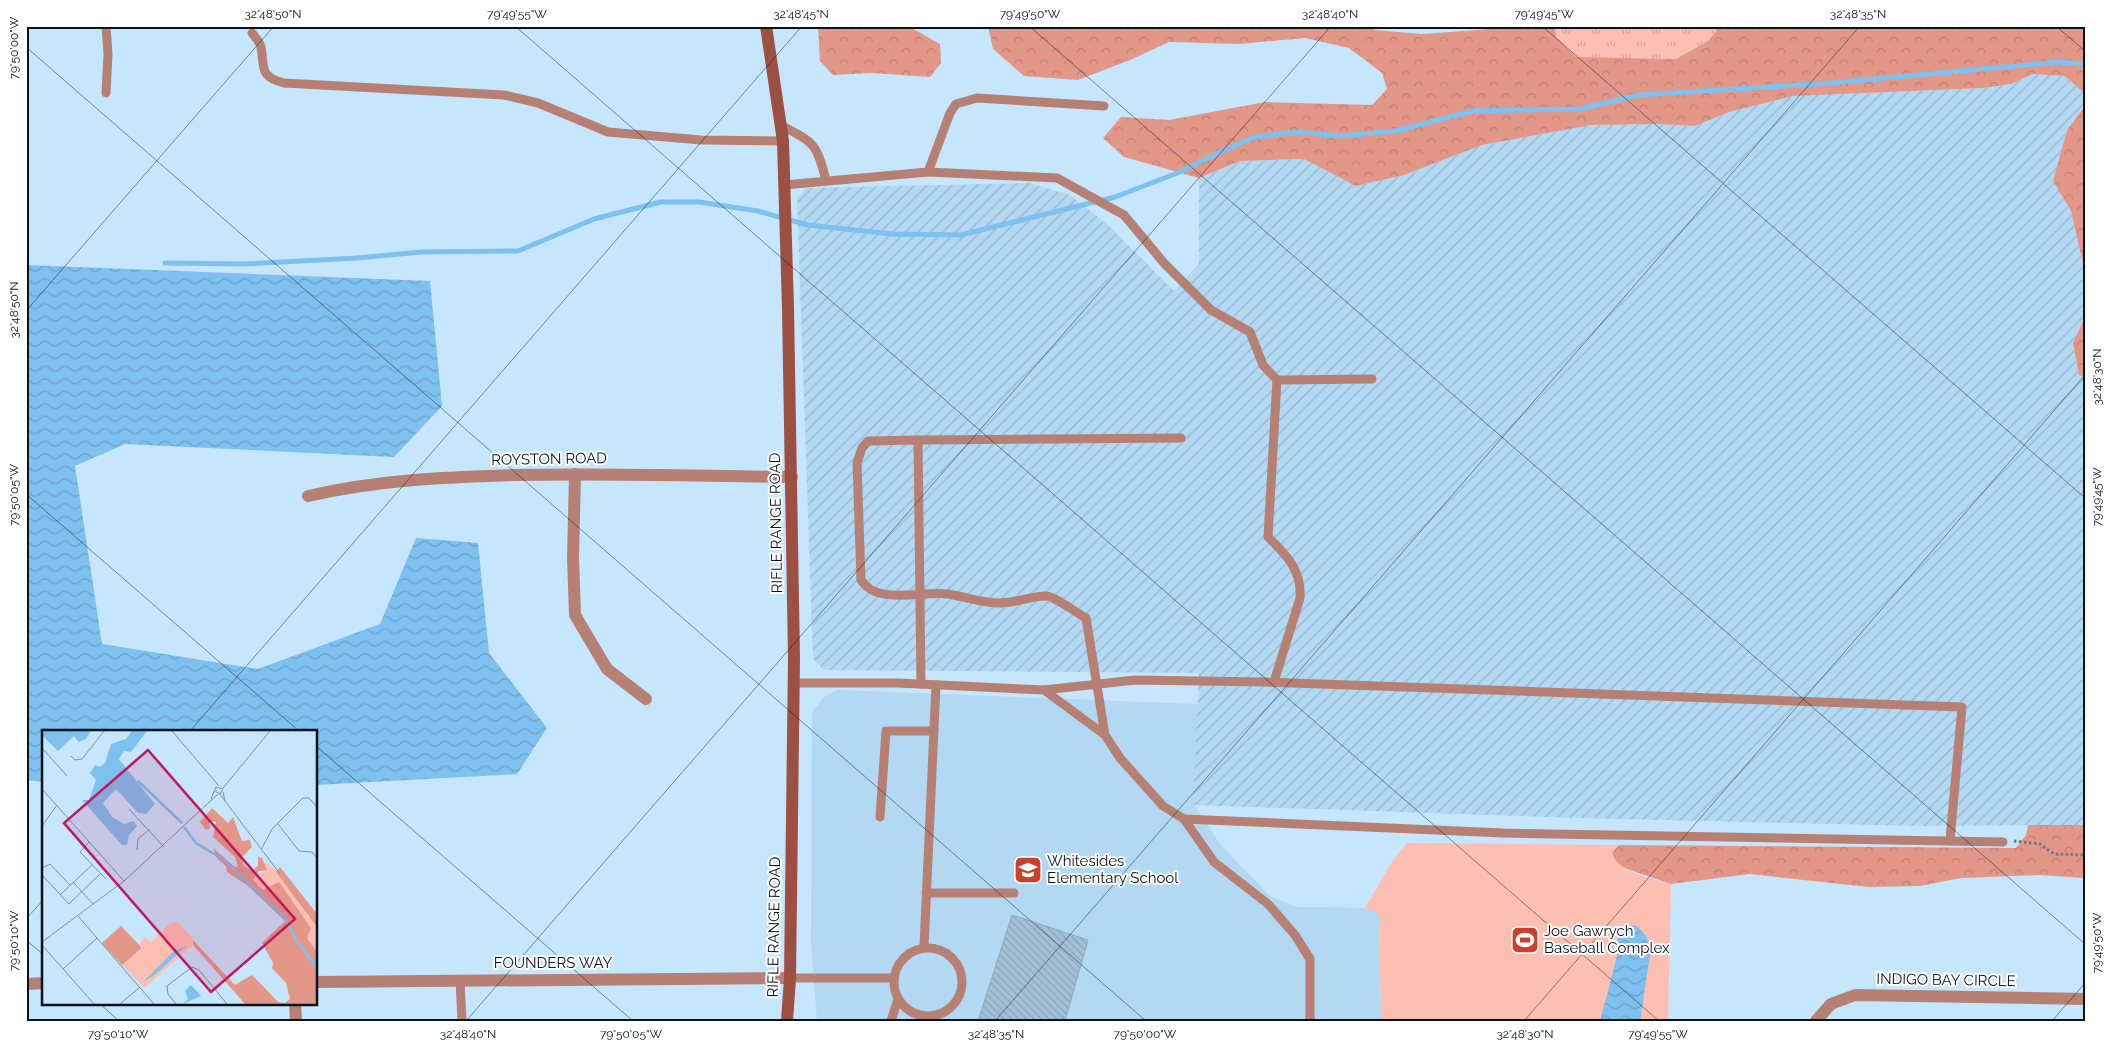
<svg xmlns="http://www.w3.org/2000/svg" width="2111" height="1047" font-family="Raleway,sans-serif">
<defs>
<pattern id="industrial-furrows" width="10" height="10" patternUnits="userSpaceOnUse" patternTransform="scale(1.25)"><rect width="10" height="10" fill="#b2d8f2"/><path d="M-1 1l2-2M0 10L10 0M9 11l2-2" fill="none" stroke="#98b8cf"/></pattern>
<pattern id="grass-tufts" width="24" height="20" patternUnits="userSpaceOnUse" patternTransform="scale(1.25)"><rect width="24" height="20" fill="#febfb3"/><path d="M3 7l-1-3M5 7V3M7 7l1-3M15 17l-1-3M17 17v-4M19 17l1-3" fill="none" stroke="#d8a399"/></pattern>
<pattern id="forest-crowns" width="20" height="18" patternUnits="userSpaceOnUse" patternTransform="scale(1.25)"><rect width="20" height="18" fill="#e39788"/><path d="M2 6a3 3 0 1 1 6 0M12 15a3 3 0 1 1 6 0" fill="none" stroke="#c18175"/></pattern>
<pattern id="water-waves" width="16" height="10" patternUnits="userSpaceOnUse" patternTransform="scale(1.25)"><rect width="16" height="10" fill="#7ec0ee"/><path d="M0 5q4-4 8 0t8 0" fill="none" stroke="#6ba4cc"/></pattern>
<pattern id="building-back-hatch" width="6" height="6" patternUnits="userSpaceOnUse" patternTransform="scale(1.25)"><rect width="6" height="6" fill="#a2c1d8"/><path d="M-1 5l2 2M0 0l6 6M5-1l2 2" fill="none" stroke="#8aa5b9"/></pattern>
</defs>
<rect width="100%" height="100%" fill="#c6e6fd"/>
<path fill="#b2d8f2" d="M837,690L1198,704L1194,805L1220,844L1270,896L1296,907L1365,908L1379,913L1381,1021H817L811,943L812,712L825,696Z"/>
<path fill="url(#industrial-furrows)" d="M2033,74L2065,76L2085,94L2082,110L2067,130L2053,181L2071,211L2085,273V317L2073,343L2079,375L2085,377V825L1917,826L1576,818L1193,805L1199,673L824,670L813,659L797,198L806,188L1030,183L1070,195L1108,225L1174,291L1199,264V178L1240,161L1304,159L1356,186L1404,175L1482,145L1591,125L1659,124L1695,126L1729,112L1793,96L1983,88L2011,84Z"/>
<path fill="url(#grass-tufts)" d="M1555,26H1721L1708,41L1676,59L1576,57L1556,37Z"/>
<g fill="url(#forest-crowns)">
<path d="M818,26H908L940,44L941,63L930,77L872,73L833,75L820,61Z"/>
<path d="M988,26H1370L1375,30L1422,34L1491,29L1493,26H1555L1556,37L1576,57L1676,59L1708,41L1721,26H2085V94L2065,76L2033,74L2011,84L1983,88L1793,96L1729,112L1695,126L1659,124L1591,125L1482,145L1404,175L1356,186L1304,159L1240,161L1199,178L1124,157L1103,138L1121,117L1169,120L1265,102L1372,105L1387,89L1382,73L1349,48L1305,38L1239,44L1169,42L1130,60L1078,80L1024,76L993,49Z"/>
<path d="M2085,102V273L2071,211L2053,181L2067,130L2082,110Z"/>
<path d="M2085,317V377L2079,375L2073,343Z"/>
<path d="M2028,825H2085V878L2039,875L1961,878L1920,886L1869,887L1749,874L1671,884L1621,867L1614,860L1612,852L1619,845L2016,848L2026,835Z"/>
</g>
<path fill="#febfb3" d="M1407,843L1619,845L1612,852C1616,873 1653,878 1671,884L1668,1021H1381L1379,914L1365,908L1393,860Z"/>
<g fill="url(#water-waves)">
<path d="M26,265L430,281L442,406L394,457L125,444L75,466L102,644L258,669L380,624L416,538L478,543L489,653L547,728L517,774L316,785V731H44V782L26,780Z"/>
<path d="M1628,925L1637,926L1647,937L1650,955L1640,1021H1600L1617,956L1618,937Z"/>
</g>
<g fill="none" stroke-linecap="round" stroke-linejoin="round">
<path stroke="#7ec0ee" stroke-width="5" d="M165,263L245,264L357,258L421,252L518,251L594,219L661,202H699L758,211L808,225L892,234L961,235L1115,197L1180,172L1222,151L1255,137L1295,132L1342,136L1395,131L1473,111L1579,109L1639,95L1831,83L2059,62L2085,64"/>
</g>
<path fill="url(#building-back-hatch)" stroke="#8aa9bf" d="M1012,915L1088,940L1065,1021H978Z"/>
<g fill="none" stroke-linecap="round" stroke-linejoin="round">
<path stroke="#677c8c" stroke-width="3" stroke-dasharray="2.5 2.5" stroke-linecap="butt" d="M2014,841L2040,844L2054,854L2085,855"/>
<g stroke="#b68075" stroke-width="9">
<path d="M252,33C255,37 260,42 261,47C265,67 258,76 284,83L504,95L538,103L608,132L701,140L783,141"/>
<path d="M106,93L108,54L106,26"/>
<path d="M780,125C815,143 816,143 826,180"/>
<path d="M928,172L1057,178L1124,215L1164,263L1211,310L1250,332L1263,365L1277,380L1372,379"/>
<path d="M784,185L928,172L950,113L956,104L977,98L1104,106"/>
<path d="M918,440L1181,438"/>
<path d="M1274,682L1300,598C1302,571 1287,555 1268,537L1277,380"/>
<path d="M794,683H898L1044,690L1135,680L1265,682L1962,707L1950,840"/>
<path d="M921,684L918,440L868,441L862,448L857,463L861,580C877,606 922,590 948,594C966,597 982,603 1000,603C1016,603 1031,596 1046,596C1054,596 1077,613 1086,618L1105,735L1120,758L1163,806L1184,819L1503,833L2003,842"/>
<path d="M1044,690L1105,735"/>
<path d="M880,817L886,731H934"/>
<path d="M1184,819L1214,862L1268,904L1295,935L1310,959V1021"/>
<path d="M926,893H1014"/>
<path d="M924,947L936,685"/>
<circle cx="928" cy="982" r="34"/>
<path d="M790,978H893"/>
<path d="M460,980L462,1021"/>
<path d="M891,1021L898,999"/>
</g>
<g stroke="#b68075" stroke-width="12">
<path d="M575,474L573,558L575,615L607,669L646,699"/>
<path d="M308,496C378,480 444,477 515,475C608,473 700,476 792,477"/>
<path d="M316,982L790,978"/>
<path d="M26,984L44,983"/>
<path d="M295,1003L296,1021"/>
<path d="M1816,1021L1831,1004L1855,995L2085,999"/>
</g>
<path stroke="#9c5042" stroke-width="12" d="M766,26L783,141L788,308L794,658L790,978L787,1021"/>
</g>
<path fill="none" stroke="#08131b" stroke-width="1" stroke-opacity="0.45" d="M515,26L1659,1021M1029,26L2085,944M1542,26L2085,498M2056,26L2085,51M26,47L1146,1021M26,311L274,26M26,494L299,731M190,731L802,26M316,746L633,1021M26,919L44,899M26,940L44,955M99,1003L119,1021M466,1021L1331,26M995,1021L1860,26M1524,1021L2085,375M2052,1021L2085,983"/>
<defs>
<symbol id="school-square" viewBox="-11 -11 22 22"><rect x="-9" y="-9" width="18" height="18" rx="4" fill="#cc402a" stroke="#fff"/><path d="M0-5L7-2L0 1L-7-2ZM-4 1L0 2.5L4 1V4Q0 6-4 4Z" fill="#fff"/></symbol>
<symbol id="stadium-square" viewBox="-11 -11 22 22"><rect x="-9" y="-9" width="18" height="18" rx="4" fill="#cc402a" stroke="#fff"/><path d="M0-5a6.5 5 0 1 0 0 10a6.5 5 0 1 0 0-10ZM-3.5-1.8h7v3.6h-7Z" fill="#fff"/></symbol>
</defs>
<g fill-rule="evenodd">
<use href="#school-square" x="1012" y="854" width="32" height="32"/>
<use href="#stadium-square" x="1509" y="924" width="32" height="32"/>
</g>
<g text-anchor="middle" dominant-baseline="central" stroke-width="4" stroke-linejoin="round" paint-order="stroke">
<g font-size="15" fill="#08131b" stroke="#fff">
<text transform="translate(549 459) rotate(-1)">ROYSTON ROAD</text>
<text transform="translate(776 523) rotate(-91)">RIFLE RANGE ROAD</text>
<text transform="translate(774 927) rotate(-89)">RIFLE RANGE ROAD</text>
<text x="553" y="963">FOUNDERS WAY</text>
<text transform="translate(1946 980) rotate(1)">INDIGO BAY CIRCLE</text>
</g>
<g font-size="15" fill="#08131b" stroke="#fff" text-anchor="start">
<text x="1047" y="861">Whitesides<tspan x="1047" dy="17">Elementary School</tspan></text>
<text x="1544" y="931">Joe Gawrych<tspan x="1544" dy="17">Baseball Complex</tspan></text>
</g>
</g>
<g transform="translate(42 730)">
<rect width="275" height="275" fill="#c6e6fd"/>
<path d="M223,132L234,140L275,197V222L265,208L269,198L237,153L221,160L211,150L223,138Z" fill="#febfb3"/>
<path d="M170,78L186,93L191,87L200,111L208,110L210,117L199,128L202,136L210,141L216,136V127L220,128L225,140L217,141L211,150L221,160L237,152L269,198L265,208L275,222V274H203L151,215L150,209L193,255L210,245L236,272L243,273L248,269L244,253L230,238L231,233L220,213L243,191L206,156L185,142L184,136L175,128L171,118L193,137L196,136L193,127L171,107L174,92L167,91L168,98L164,100L158,92ZM238,137L275,184V197L234,142ZM79,196L100,218L80,235L60,213Z" fill="#e39788"/>
<path d="M136,192L151,209V215L102,258L80,235L100,219L98,213L103,207L109,212L128,193Z" fill="#febfb3"/>
<path d="M0,1H49L44,9L37,12L32,6L16,21L0,5ZM90,1H105L89,22L82,21L77,29L113,74L104,84L96,83L74,59L61,73L70,87L82,94L91,91L95,96L87,105L85,115H80L40,70H47L54,50L48,43L53,35L58,37L63,33L69,14L84,9ZM145,215L113,245L102,251L131,222ZM149,255L159,266L141,274L146,269L143,261Z" fill="#7ec0ee"/>
<path fill="none" stroke="#7ec0ee" stroke-width="2.5" d="M96,51L140,93M142,97L154,113L182,130L244,189L253,208L275,238"/>
<path fill="none" stroke="#7a92a3" stroke-width="1" d="M130,1L177,56M0,18L25,46M29,26L33,30L40,29L62,1M181,58L228,1M0,59L82,151M178,64L183,71L181,62M169,69L174,57L181,59L178,64L173,61M183,71L238,144M87,79L122,117M236,94L257,121L270,122L275,128M0,96L15,75M47,112L38,122L64,149M95,120L96,109L108,99M219,120L230,99L261,68H267L275,77M0,138L8,134L28,155M0,145L27,174L58,144M31,152L51,174M18,165L50,135M36,186L112,274M0,212L82,151L176,64M0,215L52,274M21,239L55,208M78,274L98,257M134,274L126,264L125,256L150,237L157,240L185,274"/>
<path fill="#c2185b" fill-opacity="0.15" stroke="#c2185b" stroke-width="2.5" d="M106,20L253,189L169,262L22,93Z"/>
<rect width="275" height="275" fill="none" stroke="#08131b" stroke-width="2.5"/>
</g>
<rect width="2111" height="1047" fill="none" stroke="#ffffff" stroke-width="55"/>
<rect x="28" y="28" width="2056" height="992" fill="none" stroke="#08131b" stroke-width="2"/>
<g font-size="12" text-anchor="middle" fill="#08131b">
<text x="273" y="18">32°48'50"N</text>
<text x="517" y="18">79°49'55"W</text>
<text x="801" y="18">32°48'45"N</text>
<text x="1030" y="18">79°49'50"W</text>
<text x="1330" y="18">32°48'40"N</text>
<text x="1544" y="18">79°49'45"W</text>
<text x="1858" y="18">32°48'35"N</text>
<text transform="translate(14 48) rotate(-90)" y="4">79°50'00"W</text>
<text transform="translate(14 310) rotate(-90)" y="4">32°48'50"N</text>
<text transform="translate(2097 377) rotate(-90)" y="4">32°48'30"N</text>
<text transform="translate(14 495) rotate(-90)" y="4">79°50'05"W</text>
<text transform="translate(2097 497) rotate(-90)" y="4">79°49'45"W</text>
<text transform="translate(14 941) rotate(-90)" y="4">79°50'10"W</text>
<text transform="translate(2097 943) rotate(-90)" y="4">79°49'50"W</text>
<text x="118" y="1038">79°50'10"W</text>
<text x="468" y="1038">32°48'40"N</text>
<text x="631" y="1038">79°50'05"W</text>
<text x="996" y="1038">32°48'35"N</text>
<text x="1145" y="1038">79°50'00"W</text>
<text x="1525" y="1038">32°48'30"N</text>
<text x="1658" y="1038">79°49'55"W</text>
</g>
</svg>
